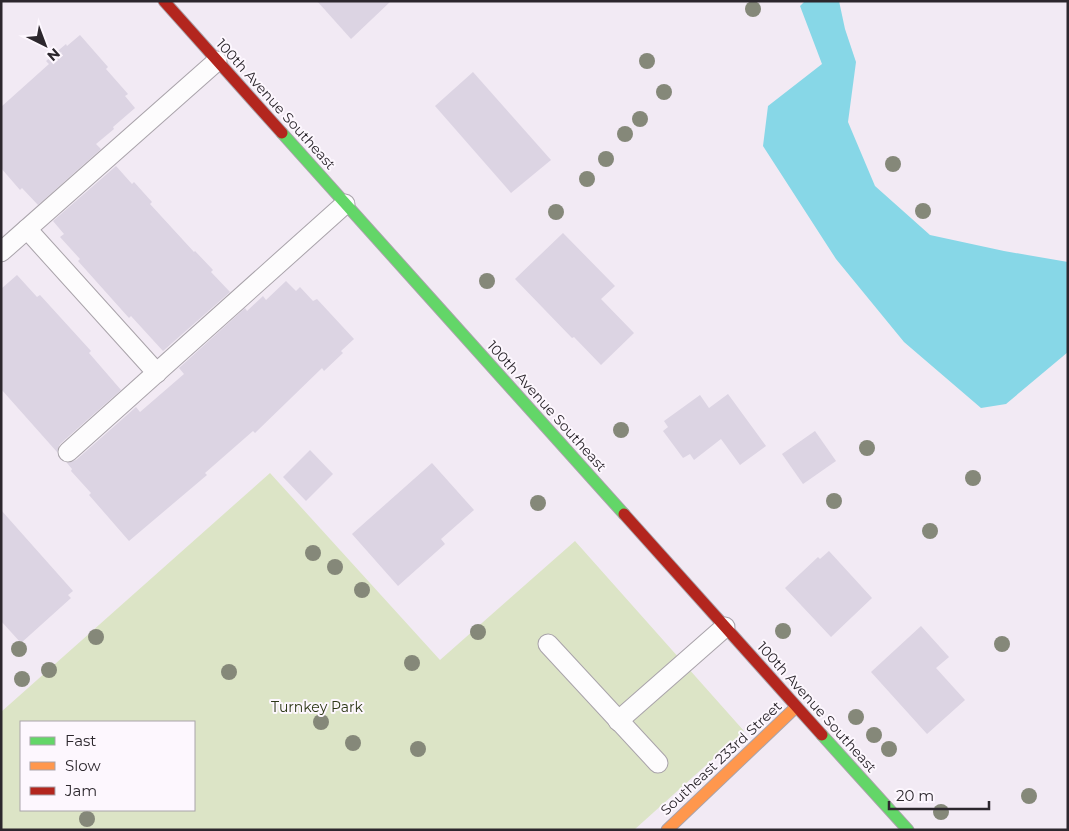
<svg xmlns="http://www.w3.org/2000/svg" width="1069" height="831" font-family="Montserrat,sans-serif">
<rect width="100%" height="100%" fill="#f2eaf4"/>
<path fill="#dce4c6" fill-rule="evenodd" d="M270,473L440,660L575,541L744,731L634,830H1V712ZM21,722H194V810H21Z"/>
<path fill="#87d7e7" d="M805,1H839L845,29L856,62L848,122L875,186L930,235L1004,251L1068,262V352L1006,404L981,408L904,342L836,259L763,146L768,106L822,64L800,6Z"/>
<g fill="#dcd4e3">
<path d="M317,1H391L351,39Z"/>
<path d="M80,35L108,67L106,69L128,94L125,96L135,108L113,127L114,129L96,144L101,149L38,205L22,188L20,190L1,168V107L49,64L46,61L66,44L67,46Z"/>
<path d="M473,72L551,160L511,193L435,106Z"/>
<path d="M116,166L132,184L134,182L152,202L150,204L194,252L195,251L213,270L211,272L230,292L163,351L131,316L129,318L78,261L80,259L60,237L64,234L53,221Z"/>
<path d="M563,233L615,286L601,299L634,333L601,365L574,337L572,338L515,279Z"/>
<path d="M17,275L37,297L40,295L91,351L89,353L121,390L60,444L57,452L1,389V289Z"/>
<path d="M286,281L296,291L300,287L313,301L317,299L354,339L341,351L343,353L324,371L322,368L255,433L253,431L205,473L207,475L129,541L89,495L91,493L71,471L72,469L67,463L76,460L136,407L140,412L184,374L179,368L245,308L247,311L263,296L266,300Z"/>
<path d="M728,394L766,446L740,465L721,439L694,460L690,454L683,458L663,431L668,427L664,421L700,395L709,408Z"/>
<path d="M815,431L836,461L803,484L782,454Z"/>
<path d="M310,450L333,474L306,501L283,477Z"/>
<path d="M432,463L474,510L441,539L445,544L398,586L352,534Z"/>
<path d="M1,510L73,591L68,595L71,598L21,643L1,621Z"/>
<path d="M829,551L872,598L831,637L785,588L818,557L820,559Z"/>
<path d="M921,626L949,657L936,668L965,700L927,734L871,672Z"/>
</g>
<g fill="none" stroke-linecap="round" stroke-linejoin="round">
<defs>
<g id="lane">
<path d="M27,229L157,373"/>
<path d="M1,252L217,61"/>
<path d="M68,452L345,204"/>
<path d="M548,644L658,763"/>
<path d="M618,721L725,627"/>
</g>
<g id="fast">
<path d="M282,133L624,514"/>
<path d="M822,735L908,830"/>
</g>
<path id="slow" d="M667,830L796,707"/>
<g id="jam">
<path d="M164,1L282,133"/>
<path d="M624,514L822,735"/>
</g>
</defs>
<use href="#lane" stroke="#a9a3aa" stroke-width="21"/>
<use href="#fast" stroke="#a9a3aa" stroke-width="13"/>
<use href="#slow" stroke="#a9a3aa" stroke-width="13"/>
<use href="#jam" stroke="#a9a3aa" stroke-width="13"/>
<use href="#lane" stroke="#fdfcfd" stroke-width="19"/>
<use href="#fast" stroke="#63d668" stroke-width="11"/>
<use href="#slow" stroke="#ff974d" stroke-width="11"/>
<use href="#jam" stroke="#b3261e" stroke-width="11"/>
</g>
<g fill="#858879">
<circle cx="753" cy="9" r="8"/>
<circle cx="647" cy="61" r="8"/>
<circle cx="664" cy="92" r="8"/>
<circle cx="640" cy="119" r="8"/>
<circle cx="625" cy="134" r="8"/>
<circle cx="606" cy="159" r="8"/>
<circle cx="893" cy="164" r="8"/>
<circle cx="587" cy="179" r="8"/>
<circle cx="923" cy="211" r="8"/>
<circle cx="556" cy="212" r="8"/>
<circle cx="487" cy="281" r="8"/>
<circle cx="621" cy="430" r="8"/>
<circle cx="867" cy="448" r="8"/>
<circle cx="973" cy="478" r="8"/>
<circle cx="834" cy="501" r="8"/>
<circle cx="538" cy="503" r="8"/>
<circle cx="930" cy="531" r="8"/>
<circle cx="313" cy="553" r="8"/>
<circle cx="335" cy="567" r="8"/>
<circle cx="362" cy="590" r="8"/>
<circle cx="783" cy="631" r="8"/>
<circle cx="478" cy="632" r="8"/>
<circle cx="96" cy="637" r="8"/>
<circle cx="1002" cy="644" r="8"/>
<circle cx="19" cy="649" r="8"/>
<circle cx="412" cy="663" r="8"/>
<circle cx="49" cy="670" r="8"/>
<circle cx="229" cy="672" r="8"/>
<circle cx="22" cy="679" r="8"/>
<circle cx="856" cy="717" r="8"/>
<circle cx="321" cy="722" r="8"/>
<circle cx="874" cy="735" r="8"/>
<circle cx="353" cy="743" r="8"/>
<circle cx="418" cy="749" r="8"/>
<circle cx="889" cy="749" r="8"/>
<circle cx="1029" cy="796" r="8"/>
<circle cx="941" cy="812" r="8"/>
<circle cx="87" cy="819" r="8"/>
</g>
<g text-anchor="middle" dominant-baseline="central" stroke-width="4" stroke-linejoin="round" paint-order="stroke">
<g font-size="14" fill="#2c272d" stroke="#fdf7fe">
<text transform="translate(276 104) rotate(48)">100th Avenue Southeast</text>
<text transform="translate(547 406) rotate(48)">100th Avenue Southeast</text>
<text transform="translate(817 707) rotate(48)">100th Avenue Southeast</text>
<text transform="translate(721 758) rotate(-43)">Southeast 233rd Street</text>
</g>
<g font-size="14" fill="#2c3715" stroke="#fdf7fe">
<text x="317" y="707">Turnkey Park</text>
</g>
</g>
<rect width="1069" height="831" fill="none" stroke="#2c272d" stroke-width="5"/>
<rect x="20" y="721" width="175" height="90" fill="#fdf7fe" stroke="#a9a4aa"/>
<rect x="30" y="737" width="25" height="8" fill="#63d668" stroke="#a9a4aa"/>
<text x="65" y="746" font-size="15" fill="#2c272d">Fast</text>
<rect x="30" y="762" width="25" height="8" fill="#ff974d" stroke="#a9a4aa"/>
<text x="65" y="771" font-size="15" fill="#2c272d">Slow</text>
<rect x="30" y="787" width="25" height="8" fill="#b3261e" stroke="#a9a4aa"/>
<text x="65" y="796" font-size="15" fill="#2c272d">Jam</text>
<g transform="translate(45 45) rotate(138)" stroke="#fdf7fe" stroke-width="4" paint-order="stroke">
<path d="M0-4L9 19L0 12L-9 19Z" fill="#2c272d"/>
<text y="-8" font-size="14" font-weight="bold" text-anchor="middle" fill="#2c272d">N</text>
</g>
<path d="M889 801v8h100v-8" fill="none" stroke="#2c272d" stroke-width="2.5"/>
<text x="896" y="801" font-size="15" fill="#2c272d" stroke="#fdf7fe" stroke-width="4" paint-order="stroke">20 m</text>
</svg>
